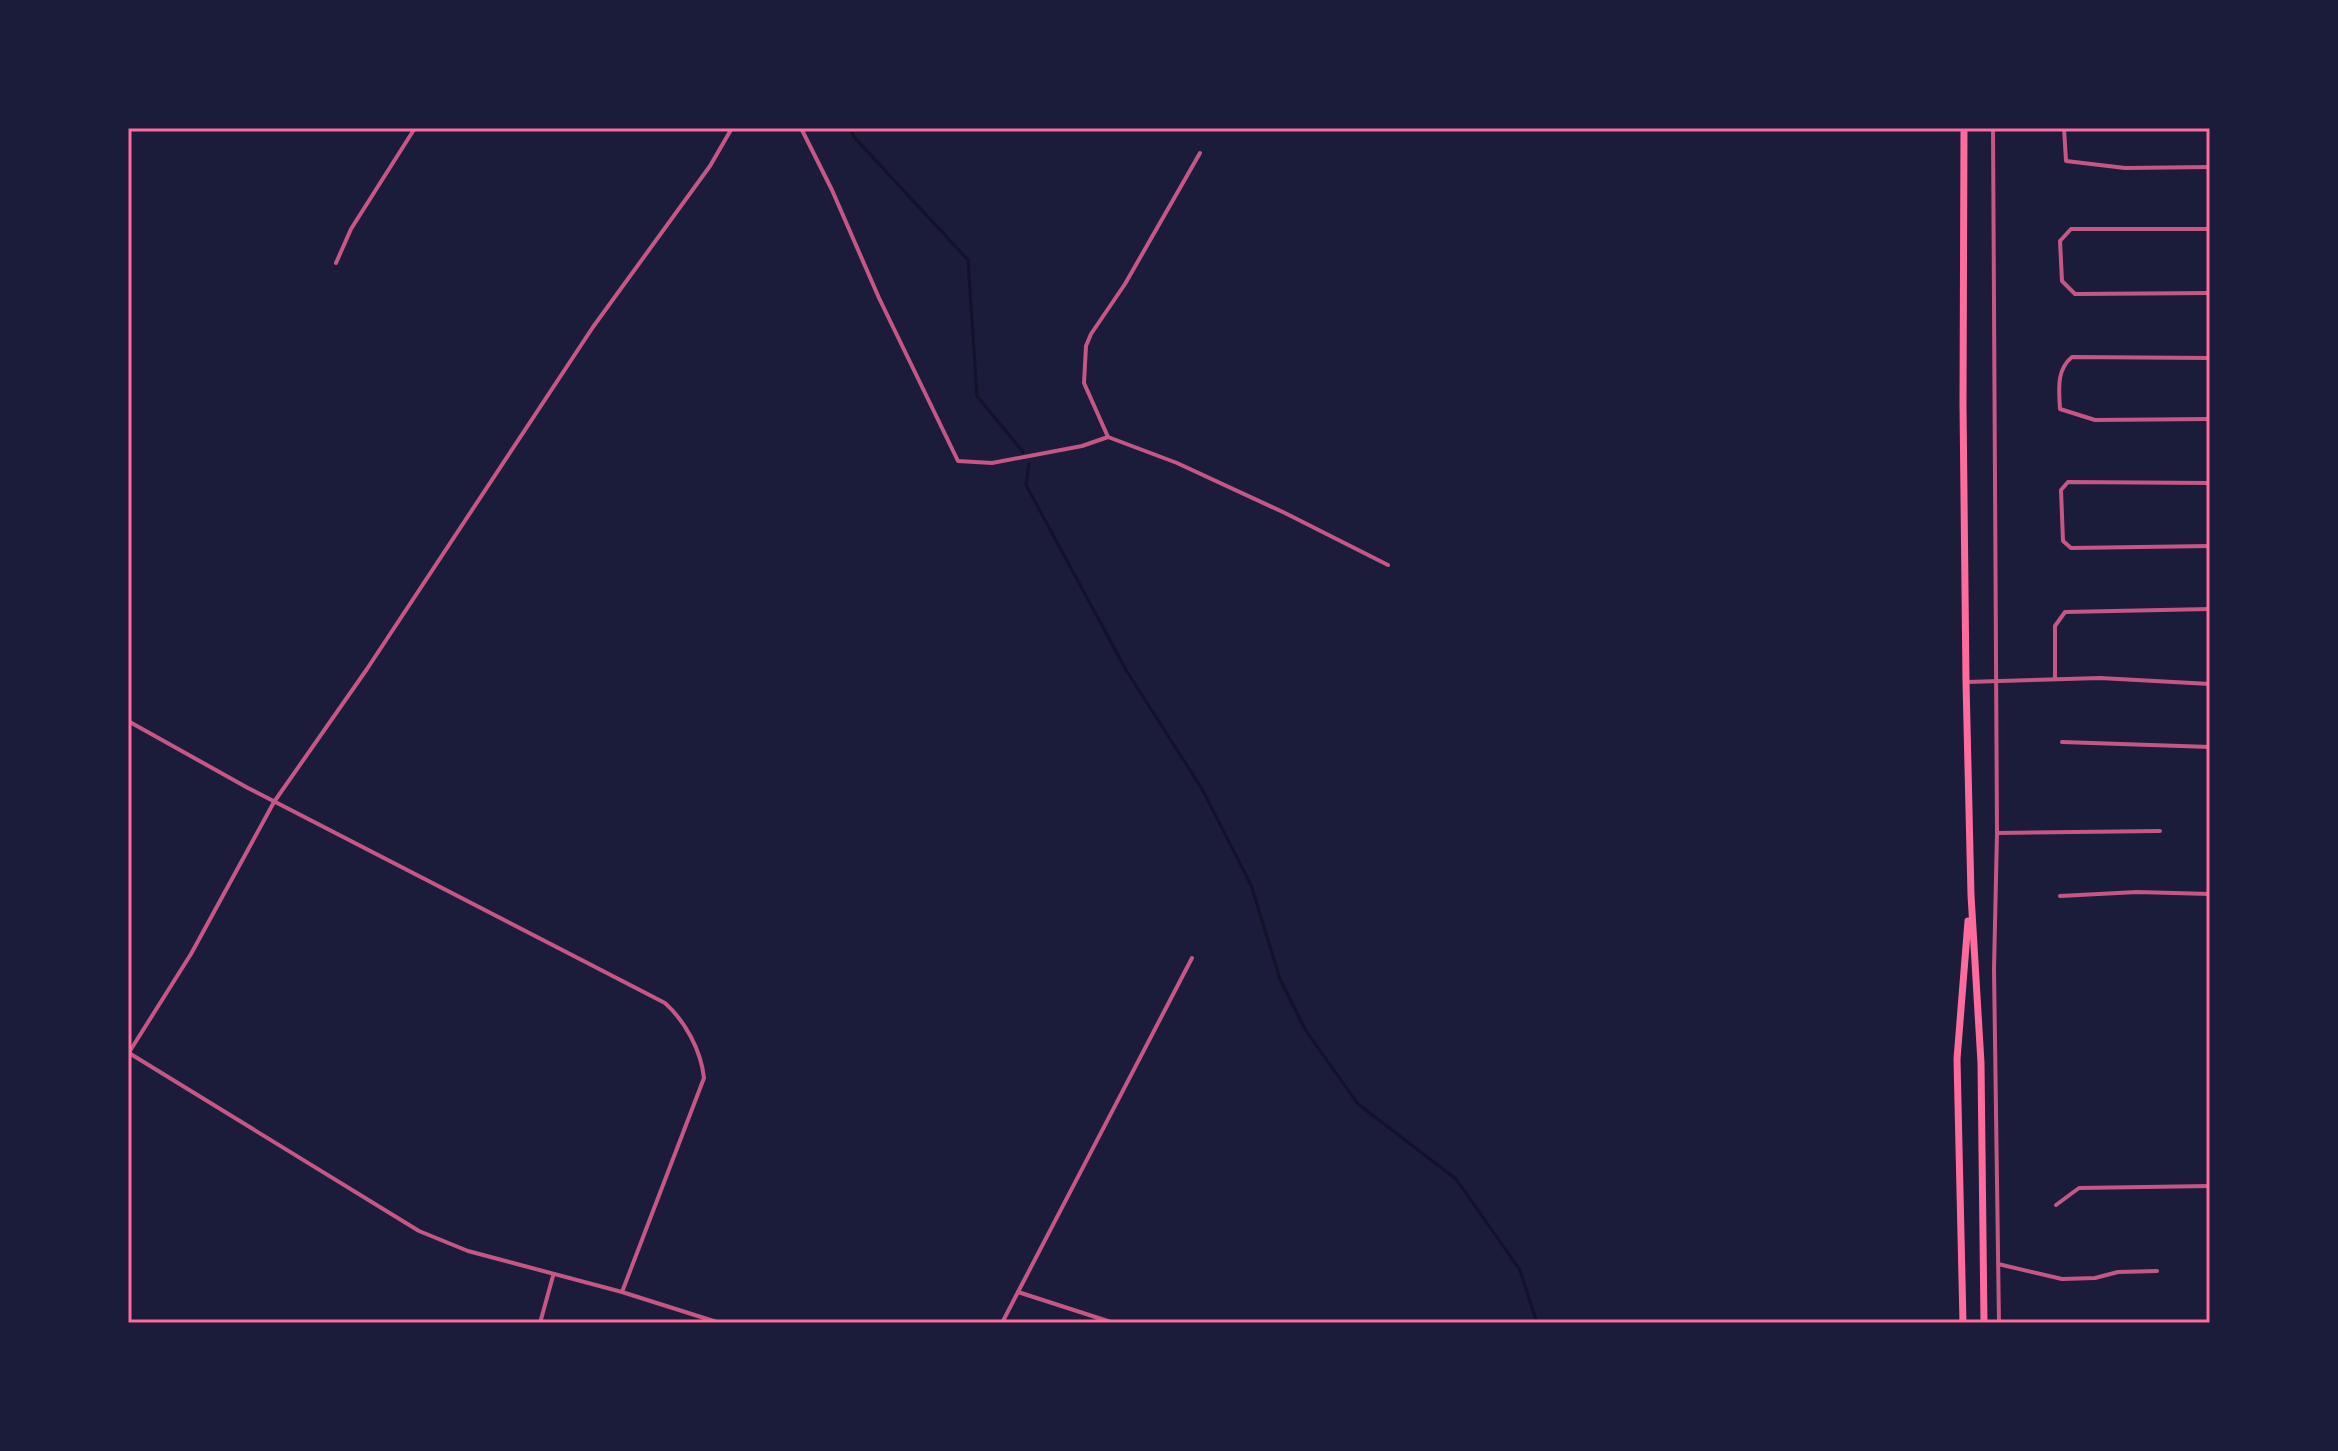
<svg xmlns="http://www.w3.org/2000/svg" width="2338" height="1451" font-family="Lato,sans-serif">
<rect width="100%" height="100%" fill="#1b1b3a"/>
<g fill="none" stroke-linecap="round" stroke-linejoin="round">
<g stroke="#12122b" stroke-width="3">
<path d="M850,128L854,137L968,260L977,396L1023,452"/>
<path d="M1029,464L1026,485L1126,670L1202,789L1251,885L1280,979L1306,1031L1358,1104L1456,1179L1520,1270L1537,1323"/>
</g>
<g stroke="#c65784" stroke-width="4">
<path d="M801,128L832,190L879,298L958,461L992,463L1082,446L1108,437L1177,463L1285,513L1388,565"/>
<path d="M1993,128L1997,833L1994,969L1999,1323"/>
<path d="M2064,128L2066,161L2125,168L2210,167"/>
<path d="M2210,229H2071L2060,241L2062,281L2075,294L2210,293"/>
<path d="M336,263L351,229L415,128"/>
<path d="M2210,358L2072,357C2056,370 2059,390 2060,409L2095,420L2210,419"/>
<path d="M1108,437L1084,383L1086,346L1091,334L1125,284L1200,153"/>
<path d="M2210,483L2068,482L2061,490L2063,541L2071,548L2210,546"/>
<path d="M2055,677V626L2065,612L2210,609"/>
<path d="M1966,682L2100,678L2210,684"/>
<path d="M128,721L248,788L665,1003C685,1021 701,1050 704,1078L622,1292"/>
<path d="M2062,742L2210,747"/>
<path d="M1997,833L2160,831"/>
<path d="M2060,896L2137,892L2210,894"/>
<path d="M129,1053L419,1231L468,1251L622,1292L720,1323"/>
<path d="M128,1054L191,954L274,802L367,669L593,327L710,166L732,128"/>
<path d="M2056,1205L2079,1188L2210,1186"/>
<path d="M1998,1264L2062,1279L2095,1278L2118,1272L2157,1271"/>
<path d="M1018,1292L1192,958"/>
<path d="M540,1323L553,1276"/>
<path d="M1002,1323L1018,1292L1114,1323"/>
</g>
<g stroke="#ff6b9d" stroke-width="7">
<path d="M1964,128L1963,404L1966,682L1971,895L1981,1063L1984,1323"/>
<path d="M1963,1323L1957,1059L1968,921"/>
</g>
</g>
<rect width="2338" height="1451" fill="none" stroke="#1b1b3a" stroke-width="260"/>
<rect x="130" y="130" width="2078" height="1191" fill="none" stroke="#ff6b9d" stroke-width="3"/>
</svg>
